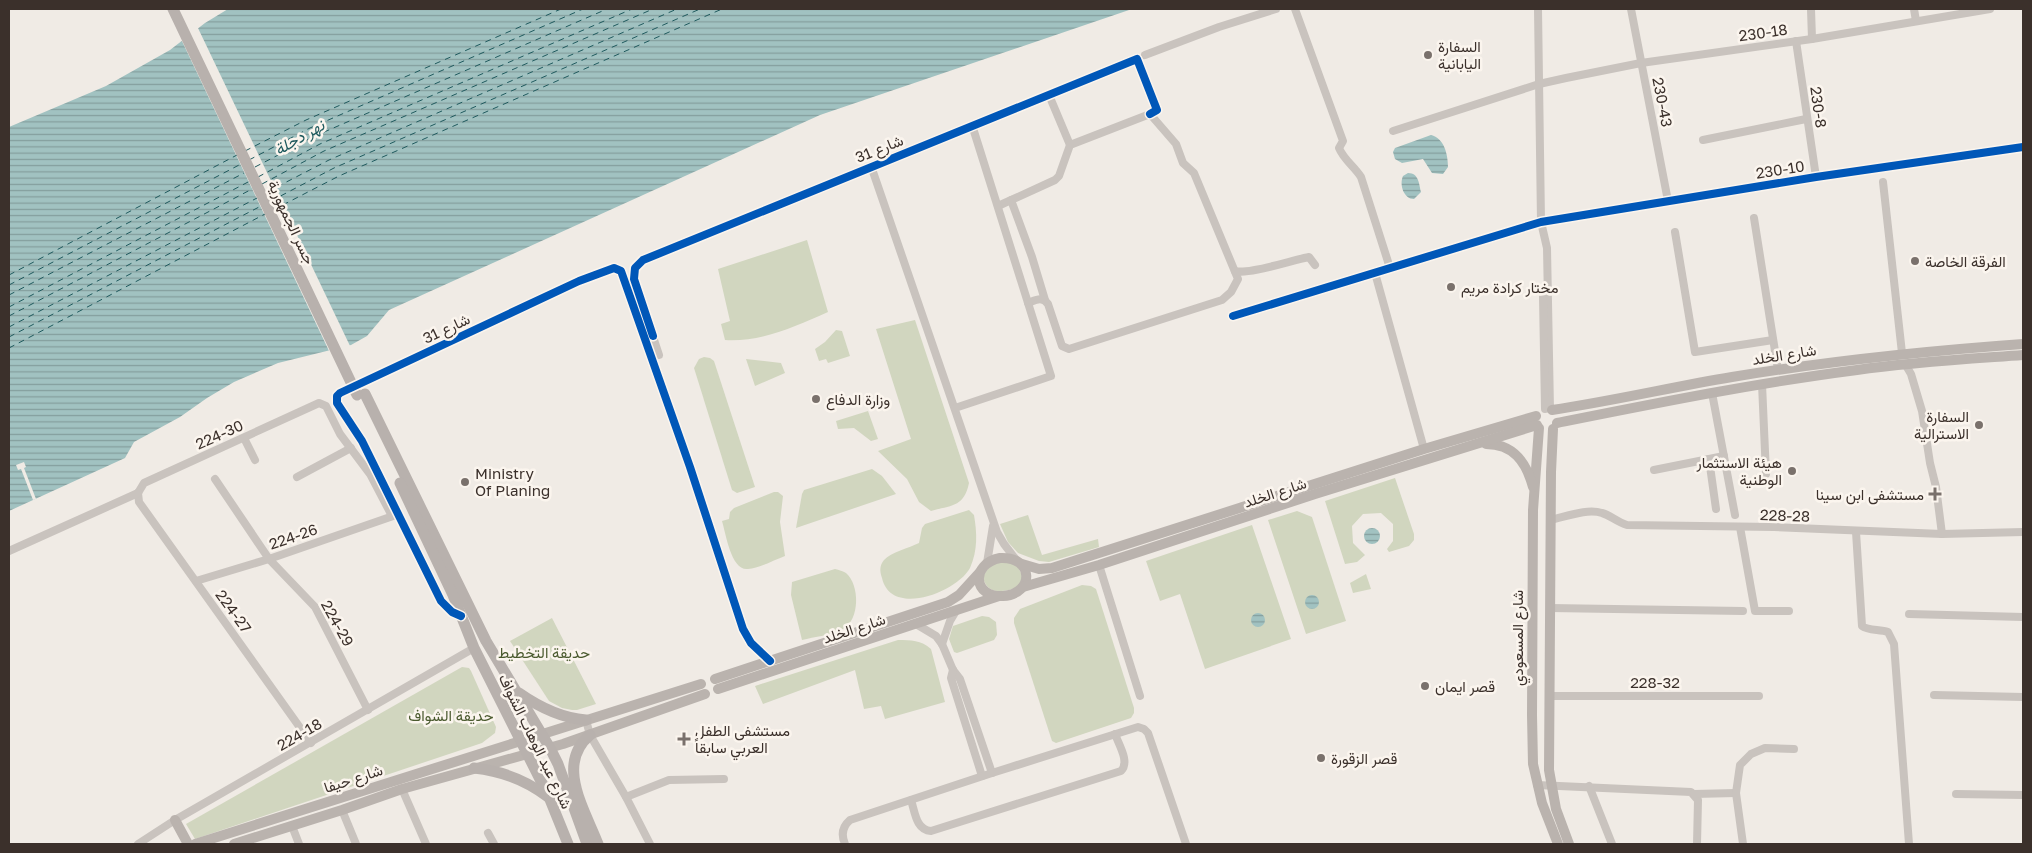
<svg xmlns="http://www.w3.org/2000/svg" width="2032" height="853" font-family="'Golos Text',Vazirmatn,sans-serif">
<defs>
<pattern id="water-rules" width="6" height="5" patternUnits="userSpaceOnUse" patternTransform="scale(1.25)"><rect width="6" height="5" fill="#a1c2c1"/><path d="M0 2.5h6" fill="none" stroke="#849e9d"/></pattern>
</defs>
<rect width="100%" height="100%" fill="#f0ebe5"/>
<g fill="#d1d6bf">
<path d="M807,240L828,312C794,327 762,342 725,340L721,324L730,321L718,269Z"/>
<path d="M915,320L969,483C964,507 952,505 931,511L919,502L907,479L878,451L911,439L876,329Z"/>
<path d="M836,330L842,331L850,356L828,363L826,359L819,361L815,349L825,342Z"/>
<path d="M704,357L710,358L714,361L755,487L737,493L732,490L694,368L699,359Z"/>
<path d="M746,359L781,363L785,373L755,386Z"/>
<path d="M868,411L878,439L871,441L854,428L838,429L836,421Z"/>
<path d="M872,469L882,476L896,494L796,528L802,494L804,490Z"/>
<path d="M1395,478L1414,534V540L1409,546L1389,552L1387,549L1393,541V524L1381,513L1363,514L1352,526L1353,543L1365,555L1357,562L1345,564L1325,501Z"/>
<path d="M774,492H778L783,496L780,522L785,556C774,560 760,568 748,569C731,571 726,534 722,521L729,519L730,512L734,508Z"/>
<path d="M969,510L974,515C977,533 978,550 970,568C957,592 891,618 882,578C880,572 879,566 884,560C891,552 909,548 919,543L922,528L925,524Z"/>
<path d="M1297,511L1312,517L1346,621L1306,634L1268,520Z"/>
<path d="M1028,515L1042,555L1098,539L1099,547L1049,562L1039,561L1018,553L1008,542L1000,524Z"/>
<path d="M1252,525L1291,639L1205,669L1180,594L1160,601L1146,561Z"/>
<path d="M1006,561L1017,565L1023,577L1018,587C1004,592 987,596 983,577L990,565Z"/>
<path d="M835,569C839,570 843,571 846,573C860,585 860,620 843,629C832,635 814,637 802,640L791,595L792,582Z"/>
<path d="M1366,574L1371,589L1353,593L1350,583Z"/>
<path d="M1082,585L1091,586L1096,589L1134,708V713L1131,718L1056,743L1052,741L1014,623V618L1020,609Z"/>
<path d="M982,616L989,617L996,622L997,635L994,640L957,653L954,652L949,639L953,626Z"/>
<path d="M552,618L596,704L577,710H572L562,708L549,701L510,641Z"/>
<path d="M898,640C911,640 921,640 931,649L945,702L885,719L881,706L864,709L855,670L763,704L755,686Z"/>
<path d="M462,667L469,668L471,671L496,727L495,733L482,743L195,839L186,824Z"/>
</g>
<g fill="url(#water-rules)">
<path d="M228,9H1132L820,115L389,310L367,336L351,345L278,363L234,382L207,398L180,417L134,442L125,458L9,511V127L106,86L170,50L205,23Z"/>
<path d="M1431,135C1444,138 1448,154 1448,167L1443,174L1432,173L1423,159L1402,163L1395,159L1393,152L1395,148Z"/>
<path d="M1408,173C1419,173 1419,184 1421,192L1414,199C1404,199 1399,185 1403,176Z"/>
<circle cx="1372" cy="536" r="8"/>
<circle cx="1312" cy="602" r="7"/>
<circle cx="1258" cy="620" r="7"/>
</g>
<g fill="#f0ebe5">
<path d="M197,26L351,348L330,353L181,39Z"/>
<path d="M24,462L26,467L24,468L36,499L33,500L21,469L18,470L16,465Z"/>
</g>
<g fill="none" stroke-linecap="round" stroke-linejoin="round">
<g stroke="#1f5a5e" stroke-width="1" stroke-dasharray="6 5" stroke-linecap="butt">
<path d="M245,151L306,120L561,9"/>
<path d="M249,160L310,128L583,9"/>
<path d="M255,167L315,136L607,9"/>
<path d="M258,177L320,144L632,9"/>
<path d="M262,184L324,151L653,9"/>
<path d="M267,192L329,160L677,9"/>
<path d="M271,201L334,168L700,9"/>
<path d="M273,210L339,176L722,9"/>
<path d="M9,275L237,155"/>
<path d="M9,285L241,164"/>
<path d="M9,295L244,173"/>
<path d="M9,307L250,181"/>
<path d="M9,316L254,188"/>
<path d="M9,327L257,198"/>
<path d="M9,337L261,206"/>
<path d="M9,348L265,214"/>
</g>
<g stroke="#c9c3be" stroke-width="8">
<path d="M1295,9L1343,141L1339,148C1344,160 1354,166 1361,177L1390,268"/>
<path d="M1538,9L1541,222L1547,248L1550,409"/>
<path d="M1631,9L1668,201"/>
<path d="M1811,9L1812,39"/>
<path d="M1914,9L1916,21"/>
<path d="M1796,41L1816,177"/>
<path d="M1145,55L1219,27L1276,9"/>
<path d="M1049,95L1070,145"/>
<path d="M1393,131L1539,84L1566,78L1641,63L1812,39L1990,9"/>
<path d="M1703,140L1806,119"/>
<path d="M871,166L997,532L1004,544L1017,561"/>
<path d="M1883,182L1902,353"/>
<path d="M1011,200L1032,257L1045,300"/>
<path d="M998,206L1055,180L1059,176L1070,145L1150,114L1176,144L1183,163L1194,173L1238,279L1231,292L1222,300L1069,349L1062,346L1048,304C1042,296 1036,300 1028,303"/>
<path d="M1754,218L1778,370"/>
<path d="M1675,232L1695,352L1773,340"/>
<path d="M1235,271C1249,275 1292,260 1309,257L1315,265"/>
<path d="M1375,273L1424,449"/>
<path d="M1543,297L1545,409"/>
<path d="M1233,316L1541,222L1816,177L2023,147"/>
<path d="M659,355L634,279L635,268L643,260L1137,59L1157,110L1150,114"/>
<path d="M1905,364L1911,374L1922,411L1930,463L1936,487L1942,534"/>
<path d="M1762,384L1766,474"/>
<path d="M1712,393L1735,515"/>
<path d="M955,408L1051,376L972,125"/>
<path d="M244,438L255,460"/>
<path d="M1709,459L1716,509"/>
<path d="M1654,470L1724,456"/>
<path d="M297,477L351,448"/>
<path d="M215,479L269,559L315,607L368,710"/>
<path d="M138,493L144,483L319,403L326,406L340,434L370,474L392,516"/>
<path d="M138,493L139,502L311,743"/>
<path d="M1550,520C1565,517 1587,508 1602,513C1610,515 1617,522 1627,525L1774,527L1942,534L2023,532"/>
<path d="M1740,527L1755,611H1789"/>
<path d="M1856,532L1862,626C1868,631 1880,629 1888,632L1894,644L1909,844"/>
<path d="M9,551L138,493"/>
<path d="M987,563L993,526"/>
<path d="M1099,565L1140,696"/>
<path d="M196,581L269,559L396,515"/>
<path d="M1550,608L1743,611"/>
<path d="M1909,614L2023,617"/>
<path d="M461,616L452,612L441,601L362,441L337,403V396L340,393L579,281L614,268L621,271L690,467L743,629L751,643L770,661"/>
<path d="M916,624L936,636L942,644L953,670L960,679L992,773"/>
<path d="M942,644L950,621L956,611"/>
<path d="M953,670L951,678L982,776"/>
<path d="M1934,695L2023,697"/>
<path d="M1550,696H1759"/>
<path d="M586,720L590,735L626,797L650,844"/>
<path d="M1537,785L1691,792L1698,800L1697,844"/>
<path d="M1589,786L1612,844"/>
<path d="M402,789L426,844"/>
<path d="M1694,794L1736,793"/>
<path d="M1956,794L2023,795"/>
<path d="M626,797L669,780L724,779"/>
<path d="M911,800C915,812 916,830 931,831L1121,771C1130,762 1119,745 1115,734"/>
<path d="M342,810L356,844"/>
<path d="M292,826L299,844"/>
<path d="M488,833L494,844"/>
<path d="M138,844L175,820L474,648"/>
<path d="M845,844C841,835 842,827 850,820L992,773L1138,727L1144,729L1148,733L1186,844"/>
<path d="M1743,844L1736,793L1740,765L1751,754L1765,748L1794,749"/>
</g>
<g stroke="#bab3ae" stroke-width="10">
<path d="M1552,410C1613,401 1672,387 1732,377C1829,361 1925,351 2023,344"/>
<path d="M1557,423C1657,403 1756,383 1857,370C1912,362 1968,359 2023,355"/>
<path d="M1539,428L1533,510L1532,715L1533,764L1542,803L1558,844"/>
<path d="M1553,429L1551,472L1549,770L1556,809L1569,844"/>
<path d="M1486,444C1513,444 1526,461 1533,487"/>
<path d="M1000,558C1034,556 1035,594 1003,596C973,598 970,564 1000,558Z"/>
<path d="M1022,564L1039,569L1052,568L1424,449L1536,416"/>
<path d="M1023,587L1099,565L1315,494L1537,425"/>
<path d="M715,679L948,602L959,595L980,572"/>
<path d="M718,689L999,596"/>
<path d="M175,820L188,844"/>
<path d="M195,844L701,684"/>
<path d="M234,844L342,810L402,789L563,744L705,694"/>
</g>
<g stroke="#b8b1ad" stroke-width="11">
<path d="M365,394L486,641L550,748L558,764L587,844"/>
<path d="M400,483L453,595L474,648L549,797L568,844"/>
<path d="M519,693C539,707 561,718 586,720"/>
<path d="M590,735C555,764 585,810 598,844"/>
<path d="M474,768C502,771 526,780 548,797"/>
</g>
<path stroke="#b8b1ad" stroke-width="11" d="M173,9L357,395"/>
<defs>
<g id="cycleway">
<path d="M1233,316L1541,222L1816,177L2023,147"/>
<path d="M653,336L634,279L635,268L643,260L1137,59L1157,110L1150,114"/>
<path d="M461,616L452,612L441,601L362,441L337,403V396L340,393L579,281L614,268L621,271L690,467L743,629L751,643L770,661"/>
</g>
</defs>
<use href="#cycleway" stroke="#fbf5ee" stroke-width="11"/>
<use href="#cycleway" stroke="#0057b8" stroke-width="8"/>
</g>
<g fill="#7a716c" stroke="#fbf5ee" stroke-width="2">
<circle cx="1428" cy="55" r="5"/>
<circle cx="1915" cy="261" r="5"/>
<circle cx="1451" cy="287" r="5"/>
<circle cx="816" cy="399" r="5"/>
<circle cx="1979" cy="425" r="5"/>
<circle cx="1792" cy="471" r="5"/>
<circle cx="465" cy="482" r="5"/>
<path d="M1932.5 486.5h5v5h5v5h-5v5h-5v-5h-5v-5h5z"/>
<circle cx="1425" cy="686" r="5"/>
<path d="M681.5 731.5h5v5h5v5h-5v5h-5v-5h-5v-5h5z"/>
<circle cx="1321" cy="758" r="5"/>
</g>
<g text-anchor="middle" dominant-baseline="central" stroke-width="5" stroke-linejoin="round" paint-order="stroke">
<g font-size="15" fill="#3b302b" stroke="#fbf5ee">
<text transform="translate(1763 32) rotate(-8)">230-18</text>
<text transform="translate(1663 102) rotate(79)">230-43</text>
<text transform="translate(1819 107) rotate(82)">230-8</text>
<text transform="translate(879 148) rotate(-22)">شارع 31</text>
<text transform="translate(1780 169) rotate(-9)">230-10</text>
<text transform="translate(292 222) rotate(65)">جسر الجمهورية</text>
<text transform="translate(446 328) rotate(-25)">شارع 31</text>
<text transform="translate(1784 354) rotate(-9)">شارع الخلد</text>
<text transform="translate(219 434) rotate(-24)">224-30</text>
<text transform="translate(1275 492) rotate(-18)">شارع الخلد</text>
<text transform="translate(1785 515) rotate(2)">228-28</text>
<text transform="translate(293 536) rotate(-19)">224-26</text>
<text transform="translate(234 611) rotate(54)">224-27</text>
<text transform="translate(338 623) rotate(61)">224-29</text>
<text transform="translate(854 628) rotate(-18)">شارع الخلد</text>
<text transform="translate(1517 638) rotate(-90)">شارع المسعودي</text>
<text x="1655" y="682">228-32</text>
<text transform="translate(299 734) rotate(-30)">224-18</text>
<text transform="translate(536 741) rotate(64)">شارع عبد الوهاب الشواف</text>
<text transform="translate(353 778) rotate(-18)">شارع حيفا</text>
</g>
<g font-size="15" fill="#3b302b" stroke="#fbf5ee" text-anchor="start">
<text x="1438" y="46">السفارة<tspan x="1438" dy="17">اليابانية</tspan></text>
<text x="1925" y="261">الفرقة الخاصة</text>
<text x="1461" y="287">مختار كرادة مريم</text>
<text x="826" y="399">وزارة الدفاع</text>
<text x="1969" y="416" text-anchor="end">السفارة<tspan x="1969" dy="17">الاسترالية</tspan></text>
<text x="1782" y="462" text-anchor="end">هيئة الاستثمار<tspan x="1782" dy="17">الوطنية</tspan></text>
<text x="475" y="473">Ministry<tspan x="475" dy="17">Of Planing</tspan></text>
<text x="1924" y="494" text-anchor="end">مستشفى ابن سينا</text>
<text x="1435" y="686">قصر ايمان</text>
<text x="695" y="730">مستشفى الطفل<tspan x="695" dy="17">العربي سابقاً</tspan></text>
<text x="1331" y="758">قصر الزقورة</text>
</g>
<g font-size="15" fill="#4a5a2e" stroke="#fbf5ee">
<text x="544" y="652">حديقة التخطيط</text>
<text x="451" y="715">حديقة الشواف</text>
</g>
<g font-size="16" font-style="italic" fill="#1f5a5e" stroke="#fbf5ee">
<text transform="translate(299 137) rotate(-30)">نهر دجلة</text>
</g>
</g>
<rect width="2032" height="853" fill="none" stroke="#3b302b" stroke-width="20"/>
</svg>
